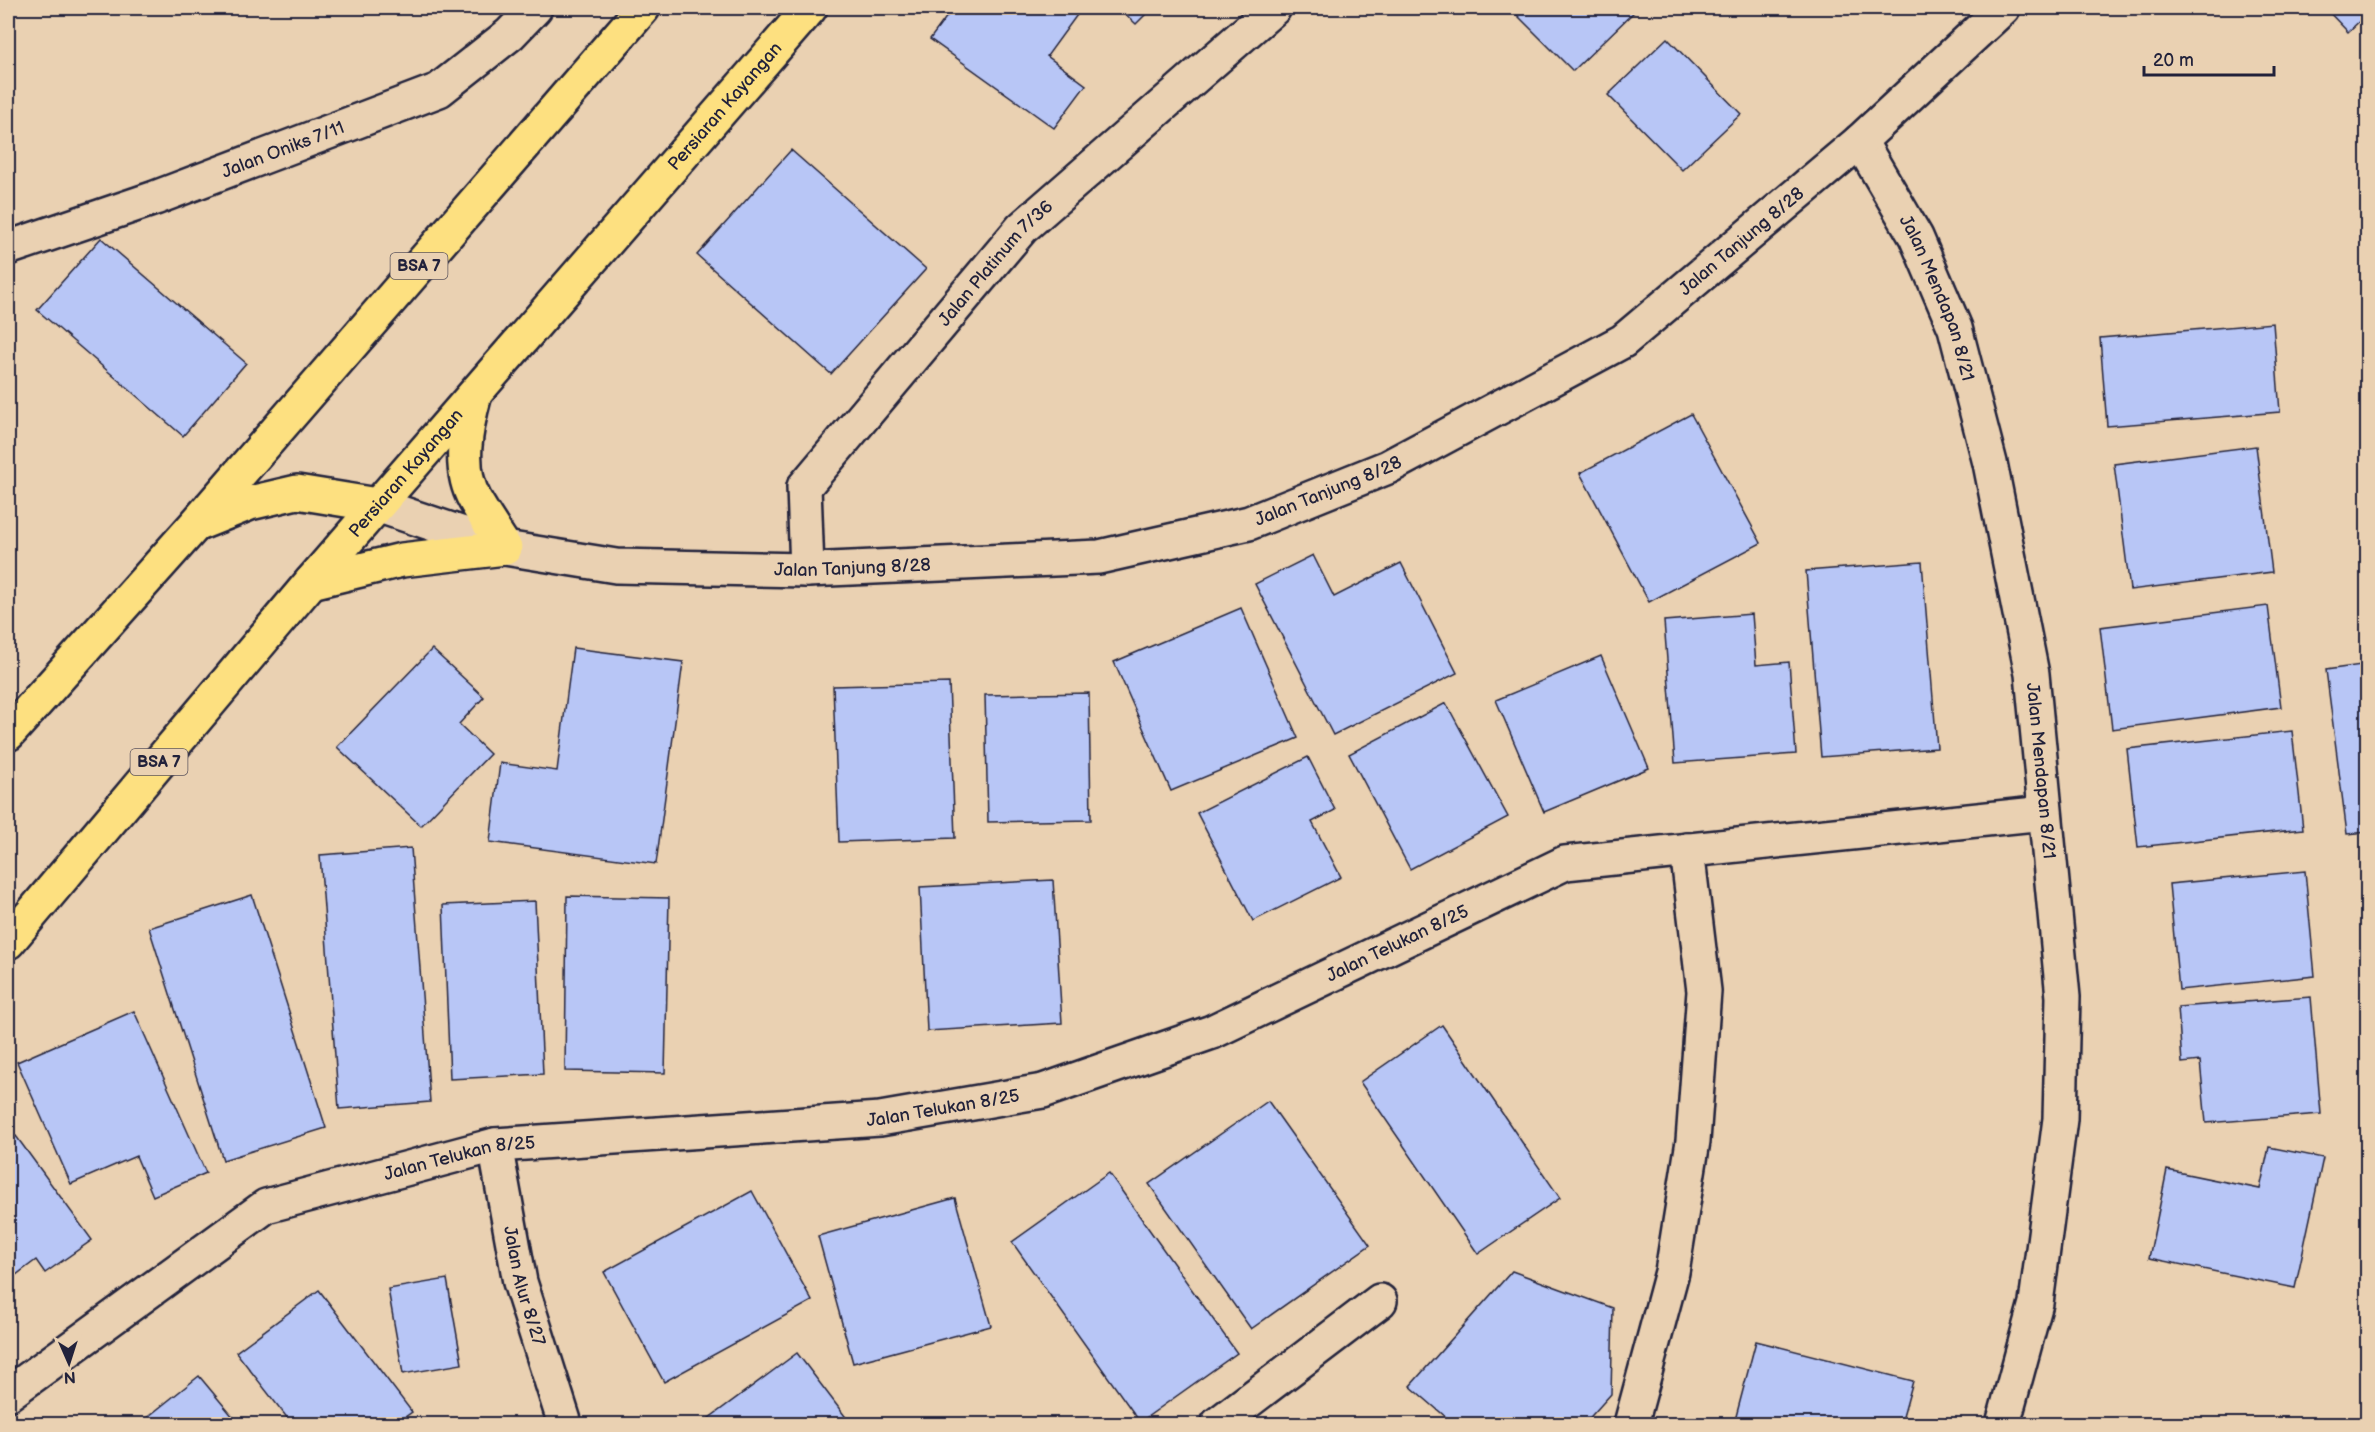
<svg xmlns="http://www.w3.org/2000/svg" width="2375" height="1432" font-family="'Balsamiq Sans',sans-serif">
<rect width="100%" height="100%" fill="#ead1b2"/>
<filter id="ink" filterUnits="userSpaceOnUse"><feTurbulence type="fractalNoise" baseFrequency=".0167" numOctaves="2"/><feDisplacementMap in="SourceGraphic" scale="12" xChannelSelector="R" yChannelSelector="G"/><feConvolveMatrix kernelMatrix="1 2 1 2 8 2 1 2 1" color-interpolation-filters="sRGB"/></filter>
<g filter="url(#ink)">
<g fill="#b8c6f6" stroke="#22223b" stroke-width="1.5">
<path d="M953,8H1082L1047,56L1086,85L1054,128L930,39Z"/>
<path d="M1119,8H1152L1136,24Z"/>
<path d="M1510,8H1638L1573,71Z"/>
<path d="M2325,8H2368V13L2348,32Z"/>
<path d="M1667,38L1741,114L1682,170L1608,95Z"/>
<path d="M791,150L926,269L831,374L697,255Z"/>
<path d="M101,238L246,363L183,436L37,310Z"/>
<path d="M2273,323L2280,412L2107,426L2100,338Z"/>
<path d="M1691,414L1761,543L1649,602L1580,473Z"/>
<path d="M2256,446L2272,572L2130,590L2114,464Z"/>
<path d="M1313,555L1334,597L1401,563L1457,673L1333,735L1255,584Z"/>
<path d="M1922,562L1937,748L1821,757L1806,571Z"/>
<path d="M2268,606L2281,707L2112,729L2100,627Z"/>
<path d="M1241,608L1298,738L1171,791L1114,662Z"/>
<path d="M1752,614L1756,665L1789,662L1796,754L1675,763L1664,621Z"/>
<path d="M573,648L683,662L656,864L490,842L500,763L557,771Z"/>
<path d="M432,649L484,697L459,724L490,754L421,826L337,747Z"/>
<path d="M1601,656L1649,768L1544,812L1496,700Z"/>
<path d="M2368,664V832L2347,834L2326,670Z"/>
<path d="M949,683L955,838L839,842L833,686Z"/>
<path d="M1089,693L1091,820L988,822L985,695Z"/>
<path d="M1446,703L1508,817L1410,869L1349,754Z"/>
<path d="M2292,731L2303,829L2138,847L2127,749Z"/>
<path d="M1308,757L1335,810L1312,822L1341,877L1253,921L1197,813Z"/>
<path d="M411,848L430,1102L339,1109L320,855Z"/>
<path d="M2305,871L2315,976L2179,990L2169,884Z"/>
<path d="M1053,880L1062,1023L927,1031L920,887Z"/>
<path d="M252,895L326,1128L223,1160L149,928Z"/>
<path d="M567,896L669,898L665,1073L565,1071Z"/>
<path d="M535,901L543,1074L450,1079L443,905Z"/>
<path d="M2311,997L2321,1114L2206,1123L2200,1061L2182,1063L2178,1007Z"/>
<path d="M134,1011L206,1173L153,1196L136,1156L71,1184L17,1062Z"/>
<path d="M1442,1025L1560,1198L1478,1254L1360,1082Z"/>
<path d="M1268,1101L1370,1245L1251,1329L1149,1184Z"/>
<path d="M16,1136L92,1240L45,1273L36,1260L8,1281V1142Z"/>
<path d="M2269,1147L2323,1158L2295,1288L2149,1258L2167,1170L2260,1189Z"/>
<path d="M1109,1173L1237,1353L1140,1422L1012,1242Z"/>
<path d="M752,1191L812,1301L664,1382L604,1272Z"/>
<path d="M955,1198L991,1326L853,1363L818,1236Z"/>
<path d="M1512,1271L1613,1308L1611,1394L1584,1424H1454L1410,1386Z"/>
<path d="M447,1279L462,1364L403,1374L388,1289Z"/>
<path d="M319,1290L412,1412L395,1424H292L236,1352Z"/>
<path d="M1756,1341L1913,1381L1901,1424H1734Z"/>
<path d="M797,1353L851,1424H701Z"/>
<path d="M199,1376L239,1424H139Z"/>
</g>
<g fill="none" stroke-linecap="round" stroke-linejoin="round">
<defs>
<g id="street">
<path id="s1" d="M1860,141L1916,237L1955,328L1990,463L2032,674L2063,997L2060,1119L2036,1303L2003,1424"/>
<path id="s2" d="M8,248L155,198L439,90L510,34L535,8"/>
<path id="s3" d="M807,570L804,487L1022,228L1274,8"/>
<path id="s4" d="M495,1145L520,1282L565,1424"/>
<path id="s5" d="M8,1394L266,1206L495,1145L880,1119L1043,1091L1212,1032L1565,863L2044,813"/>
<path d="M1218,1424L1380,1301"/>
<path d="M1631,1424L1672,1272L1693,1141L1704,991L1687,850"/>
</g>
<g id="secondary">
<path id="s6" d="M377,505L505,548L616,566L807,570L1099,557L1249,523L1388,467L1623,341L1860,141L2003,8"/>
</g>
<g id="primary">
<path d="M200,523L250,503L297,492L377,505"/>
<path d="M311,582L402,560L505,548C495,532 484,516 475,500C457,468 466,427 475,394"/>
<path d="M8,734L195,525L643,8"/>
<path id="s7" d="M8,942L311,582L810,8"/>
</g>
</defs>
<use href="#street" stroke="#22223b" stroke-width="38"/>
<use href="#secondary" stroke="#22223b" stroke-width="38"/>
<use href="#primary" stroke="#22223b" stroke-width="38"/>
<use href="#street" stroke="#ead1b2" stroke-width="33"/>
<use href="#secondary" stroke="#ead1b2" stroke-width="33"/>
<use href="#primary" stroke="#fde080" stroke-width="33"/>
</g>
</g>
<g text-anchor="middle" dominant-baseline="central" stroke-width="6" stroke-linejoin="round" paint-order="stroke">
<g fill="#ead1b2" stroke="#5e565f" stroke-width="1.5">
<rect x="390.5" y="253" width="57" height="26" rx="4.5"/>
<rect x="130.5" y="749" width="57" height="26" rx="4.5"/>
</g>
<g font-size="16" font-weight="bold" fill="#22223b">
<text x="419" y="266">BSA 7</text>
<text x="159" y="762">BSA 7</text>
</g>
<g font-size="18" fill="#22223b" stroke="#ead1b2">
<text stroke="none"><textPath href="#s7" startOffset="1101">Persiaran Kayangan</textPath></text>
<text stroke="none"><textPath href="#s2" startOffset="292">Jalan Oniks 7/11</textPath></text>
<text stroke="none"><textPath href="#s6" startOffset="1456">Jalan Tanjung 8/28</textPath></text>
<text stroke="none"><textPath href="#s3" startOffset="378">Jalan Platinum 7/36</textPath></text>
<text stroke="none"><textPath href="#s1" startOffset="176">Jalan Mendapan 8/21</textPath></text>
<text stroke="none"><textPath href="#s7" startOffset="615">Persiaran Kayangan</textPath></text>
<text stroke="none"><textPath href="#s6" startOffset="970">Jalan Tanjung 8/28</textPath></text>
<text stroke="none"><textPath href="#s6" startOffset="484">Jalan Tanjung 8/28</textPath></text>
<text stroke="none"><textPath href="#s1" startOffset="662">Jalan Mendapan 8/21</textPath></text>
<text stroke="none"><textPath href="#s5" startOffset="1492">Jalan Telukan 8/25</textPath></text>
<text stroke="none"><textPath href="#s5" startOffset="1006">Jalan Telukan 8/25</textPath></text>
<text stroke="none"><textPath href="#s5" startOffset="519">Jalan Telukan 8/25</textPath></text>
<text stroke="none"><textPath href="#s4" startOffset="144">Jalan Alur 8/27</textPath></text>
</g>
</g>
<rect width="2375" height="1432" fill="none" stroke="#ead1b2" stroke-width="30"/>
<rect x="15" y="15" width="2345" height="1402" fill="none" stroke="#22223b" stroke-width="2" filter="url(#ink)"/>
<g transform="translate(69 1363) rotate(177)" stroke="#ead1b2" stroke-width="4.5" paint-order="stroke">
<path d="M0-4.5L10 22L0 15L-10 22Z" fill="#22223b"/>
<text y="-9" font-size="16" font-weight="bold" text-anchor="middle" fill="#22223b">N</text>
</g>
<path d="M2144 66v9h130v-9" fill="none" stroke="#22223b" stroke-width="3"/>
<text x="2153" y="66" font-size="18" fill="#22223b" stroke="#ead1b2" stroke-width="4.5" paint-order="stroke">20 m</text>
</svg>
